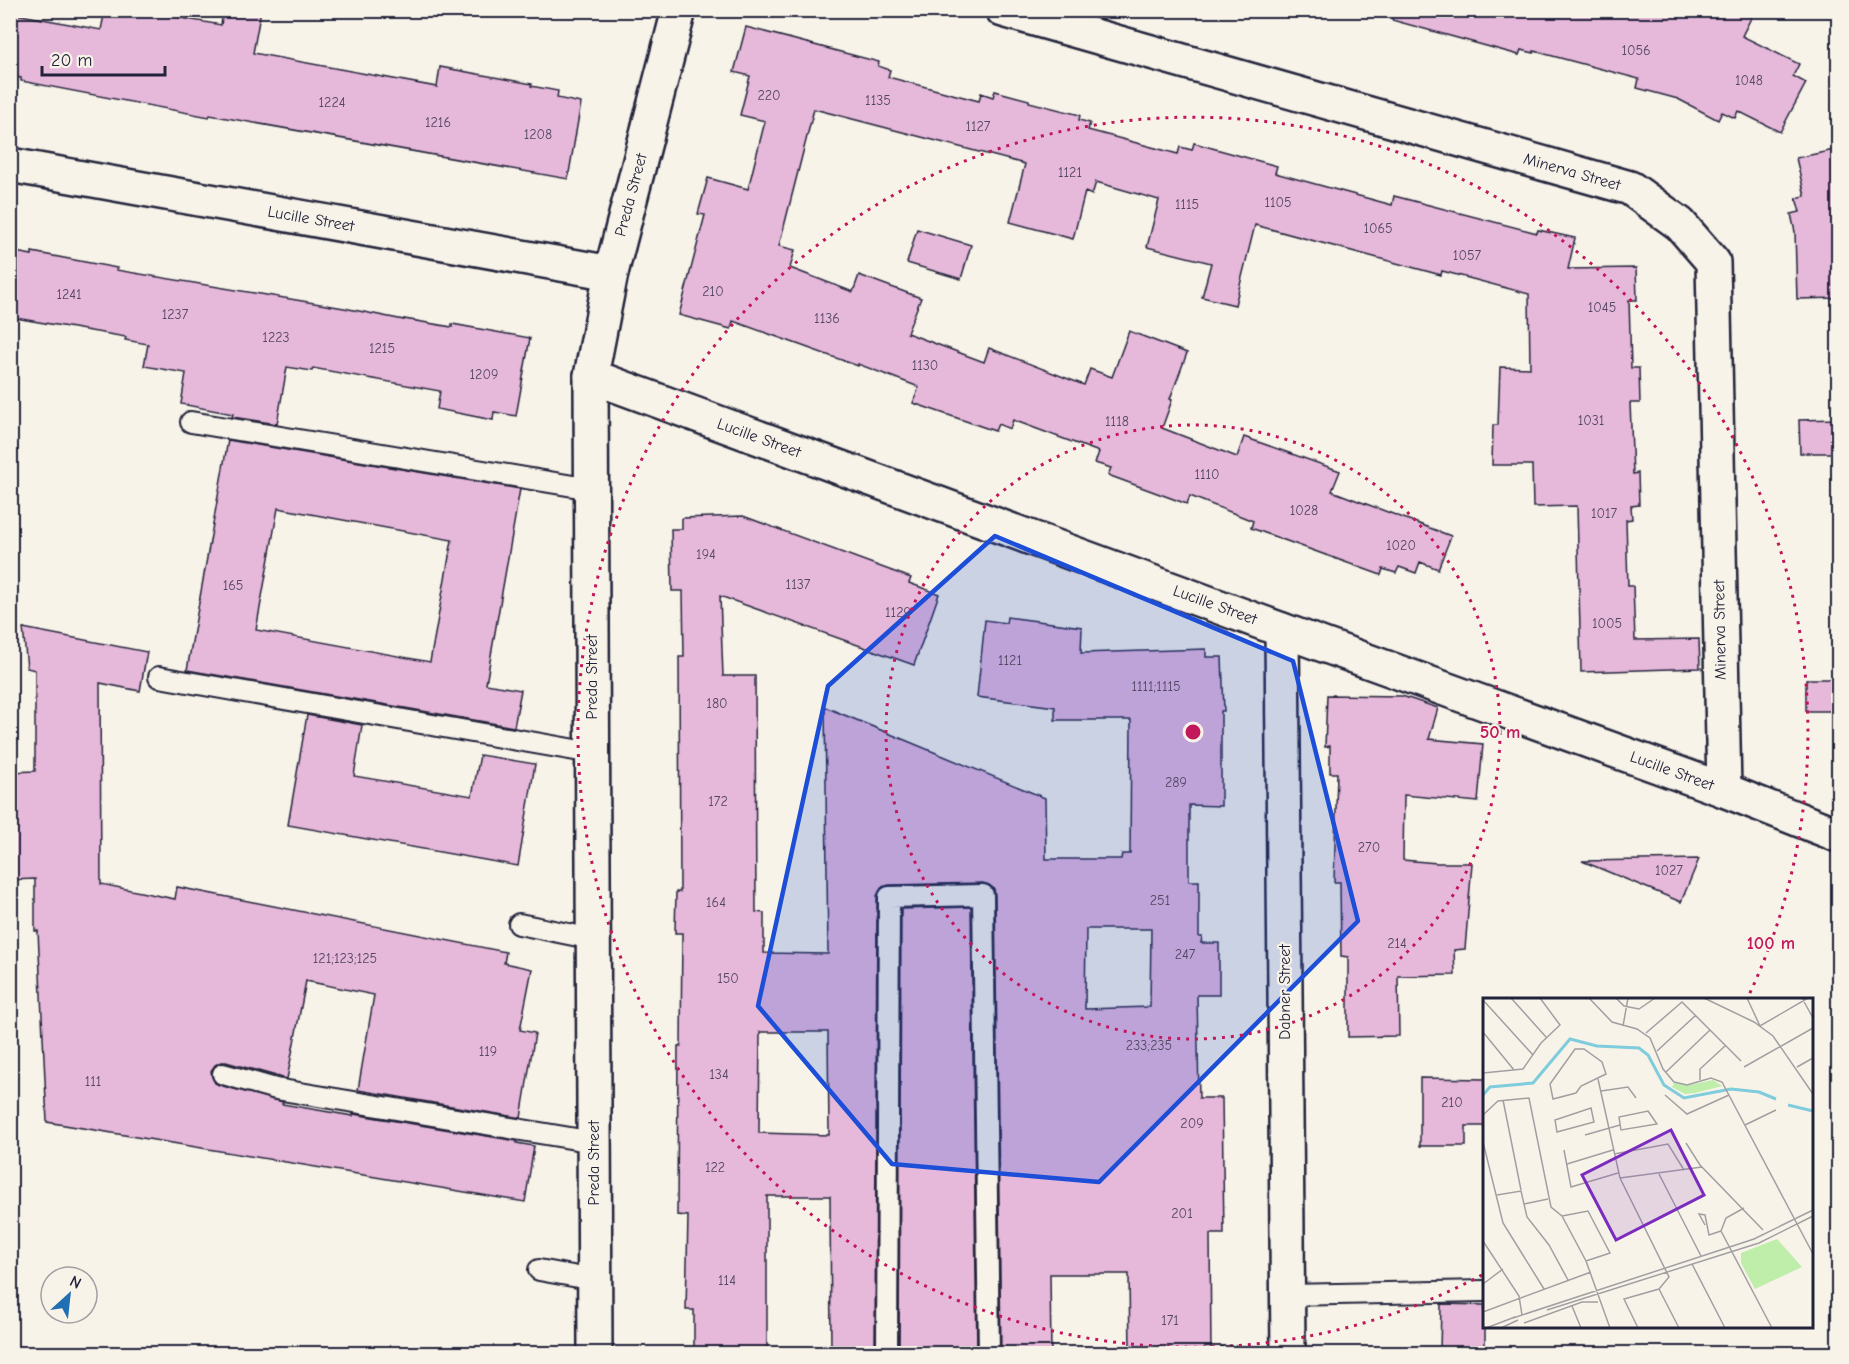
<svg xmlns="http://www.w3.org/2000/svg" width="1849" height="1364" font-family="'Comic Neue',sans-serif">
<rect width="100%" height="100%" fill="#f7f3e8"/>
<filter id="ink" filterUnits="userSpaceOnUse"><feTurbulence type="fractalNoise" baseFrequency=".0167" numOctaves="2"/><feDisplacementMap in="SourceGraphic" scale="12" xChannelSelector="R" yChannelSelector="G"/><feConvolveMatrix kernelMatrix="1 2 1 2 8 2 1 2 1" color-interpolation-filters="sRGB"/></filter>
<g filter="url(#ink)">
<g fill="#e6b8da" stroke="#22223b" stroke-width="1.5" fill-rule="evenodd">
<path d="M105,10H135L221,25L223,10H261L253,53L437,87L440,67L532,84L531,86L558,91L557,98L581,103L568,179L210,115L209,117L21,81V78L10,76V13L101,30Z"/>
<path d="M1393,10H1755L1742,36L1799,64L1793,76L1806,83L1780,132L1738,111L1735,118L1722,112L1718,120L1678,99L1637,88L1639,79L1534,51V53L1521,50L1519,55L1392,20Z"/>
<path d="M746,27L879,62L878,66L890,70L888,77L979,101L981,93L993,97L995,91L1029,100V102L1080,115L1079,120L1090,123L1088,130L1178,154L1180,147L1192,150L1194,143L1277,166L1275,173L1392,205L1394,196L1537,233L1538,230L1575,238L1568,269L1636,268L1637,300H1629L1631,368H1639L1640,403H1630L1633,474L1638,473L1639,505L1631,506L1632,519L1626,520L1628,586H1633L1635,640L1699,639L1700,668L1581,672L1577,506L1533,507L1532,465H1492L1493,425H1498L1500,367L1530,368L1529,294L1442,271L1441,275L1255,225L1235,305L1202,297L1211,263L1147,247L1159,200L1096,182L1092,195L1085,192L1073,239L1010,222L1025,164L814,109L779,246L795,250L790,268L853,292L859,275L921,298L907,333L984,362L989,348L1084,385L1090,369L1112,377L1129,331L1187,353L1170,399L1172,400L1162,428L1237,457L1244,437L1340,471L1332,491L1451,536L1438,569L1420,562L1416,573L1399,567L1396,573L1383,569L1381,575L1251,528L1253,521L1190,496L1187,504L1108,475L1111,468L1095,463L1099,452L1013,420L1010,429L998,424L995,431L913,403L919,387L858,364V366L733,321L731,329L679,315L705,215L698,214L708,178L748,189L765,121L740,115L750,76L734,72Z"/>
<path d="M1839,149V298L1797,299L1795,232L1791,214L1800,212L1796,198L1805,196L1796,158Z"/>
<path d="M917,229L971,245L961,279L907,263Z"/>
<path d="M10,251L32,255V252L117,268L116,270L344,308L404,320V319L452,327V324L530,338L516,416L494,412L493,420L437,409L440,391L313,368L312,371L287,367L277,424L232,417L233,414L181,404L186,373L144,366L148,344L125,340L126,337L10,317Z"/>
<path d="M1839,419V453H1800L1799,420Z"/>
<path d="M228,440L520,489L486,684L521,690L514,727L187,670ZM278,508L452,540L430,662L256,630Z"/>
<path d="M743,516L911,578L909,583L939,594L914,665L720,596L723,676H755L756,912L764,913V953L828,954L825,707L1045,798L1046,859H1121L1122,854H1130L1131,720H1055V707L977,697L985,620L1006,623L1007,617L1082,627L1081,653L1206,649V657H1222L1224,711H1221V806L1189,805V881H1199V937H1202L1201,943H1219V995H1197L1199,1098H1222L1224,1234H1210L1211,1353H1130L1129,1274H1050L1051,1353H1001L995,895L994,889L989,885L983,883L889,885L882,887L877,896L875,1353H831L830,1196H767V1353H694V1310H686L688,1216L677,1215L678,1046H681L682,933H675L676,892H680L679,657H684L683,591H672L671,529H682V518ZM1086,929H1151L1150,1007L1085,1009ZM760,1032H828L829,1135L759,1133Z"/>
<path d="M23,628L147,652L140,691L100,683L101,884L175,899L177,887L506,952L504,963L532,969L520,1030L535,1033L521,1118L358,1090L374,995L306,981L287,1079L226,1062H221L215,1065L211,1071L212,1077L215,1083L219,1085L283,1102L282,1104L353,1116V1114L517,1141V1143L534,1146L525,1202L47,1122L38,931H35V879L10,880V772L35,771V670L27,668Z"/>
<rect x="1806" y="679" width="33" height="32"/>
<path d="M1327,695L1402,696L1438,708L1429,739L1483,744L1478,802L1404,795L1403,860L1437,863H1472L1465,949L1454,950L1455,975L1398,976L1399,1036L1348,1037V957L1341,956L1340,882H1334L1337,773H1330V746L1325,747Z"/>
<path d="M307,715L362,725L354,776L472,796L480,755L535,764L518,866L288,825Z"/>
<path d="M1699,859L1681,902L1582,861Z"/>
<path d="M971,907L977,1353H899L901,909Z"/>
<path d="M1420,1078L1485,1079V1126H1466V1146H1420Z"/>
<path d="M1441,1304L1485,1305V1353H1440Z"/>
</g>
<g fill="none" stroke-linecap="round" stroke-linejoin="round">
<defs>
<g id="lane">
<path d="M191,422L591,489"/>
<path d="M159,677L592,753"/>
<path d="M519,924L593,939"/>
<path d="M223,1074L276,1089L594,1142"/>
<path d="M539,1270L595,1280"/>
<path d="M1288,1295L1484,1291"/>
<path d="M887,1354L889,897L983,895L989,1354"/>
</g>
<g id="street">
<path d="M1003,10L1630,188L1680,224L1713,262L1724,790"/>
<path d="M10,165L611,273"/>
<path d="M591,376L1282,630L1724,790L1838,835"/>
<path d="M1282,630L1288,1354"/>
<path d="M595,1354L591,376L611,273L679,10"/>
</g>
</defs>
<use href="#lane" stroke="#22223b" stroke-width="24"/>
<use href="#street" stroke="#22223b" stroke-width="38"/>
<use href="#lane" stroke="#f7f3e8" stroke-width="20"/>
<use href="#street" stroke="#f7f3e8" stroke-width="33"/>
</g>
</g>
<path fill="#1d4ed8" fill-opacity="0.2" stroke="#1d4ed8" stroke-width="4.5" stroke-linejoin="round" d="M995,536L1293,661L1358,921L1099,1182L892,1164L758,1006L828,686Z"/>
<g fill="none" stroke="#c2185b" stroke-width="3" stroke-dasharray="3 6">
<circle cx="1193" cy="732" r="307"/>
<path d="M1482 1275A615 615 0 1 1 1748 997"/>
</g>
<g text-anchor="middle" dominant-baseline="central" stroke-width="4.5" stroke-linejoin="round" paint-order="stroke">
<g font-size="14" fill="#534863">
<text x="1636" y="50">1056</text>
<text x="1749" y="80">1048</text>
<text x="769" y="95">220</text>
<text x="878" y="100">1135</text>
<text x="332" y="102">1224</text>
<text x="438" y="122">1216</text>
<text x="978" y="126">1127</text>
<text x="538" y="134">1208</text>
<text x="1070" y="172">1121</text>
<text x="1278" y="202">1105</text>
<text x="1187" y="204">1115</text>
<text x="1378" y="228">1065</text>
<text x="1467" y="255">1057</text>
<text x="713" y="291">210</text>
<text x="69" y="294">1241</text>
<text x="1602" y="307">1045</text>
<text x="175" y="314">1237</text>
<text x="827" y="318">1136</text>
<text x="276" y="337">1223</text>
<text x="382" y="348">1215</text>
<text x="925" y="365">1130</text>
<text x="484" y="374">1209</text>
<text x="1591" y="420">1031</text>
<text x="1117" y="421">1118</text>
<text x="1207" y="474">1110</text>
<text x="1304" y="510">1028</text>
<text x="1604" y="513">1017</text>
<text x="1401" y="545">1020</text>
<text x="706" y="554">194</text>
<text x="798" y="584">1137</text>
<text x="233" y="585">165</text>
<text x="898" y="612">1129</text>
<text x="1607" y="623">1005</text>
<text x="1010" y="660">1121</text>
<text x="1156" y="686">1111;1115</text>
<text x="717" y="703">180</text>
<text x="1176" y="782">289</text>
<text x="718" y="801">172</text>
<text x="1369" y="847">270</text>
<text x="1669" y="870">1027</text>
<text x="1160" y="900">251</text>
<text x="716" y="902">164</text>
<text x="1397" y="943">214</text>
<text x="1185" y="954">247</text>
<text x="345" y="958">121;123;125</text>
<text x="728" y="978">150</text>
<text x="1149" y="1045">233;235</text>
<text x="488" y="1051">119</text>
<text x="719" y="1074">134</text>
<text x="93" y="1081">111</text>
<text x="1452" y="1102">210</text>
<text x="1192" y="1123">209</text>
<text x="715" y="1167">122</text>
<text x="1182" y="1213">201</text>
<text x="727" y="1280">114</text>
<text x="1170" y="1320">171</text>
</g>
<g font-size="16" fill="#22223b" stroke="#f7f3e8">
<text transform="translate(1572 172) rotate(16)">Minerva Street</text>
<text transform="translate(631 195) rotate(-75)">Preda Street</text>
<text transform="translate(311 219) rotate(10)">Lucille Street</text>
<text transform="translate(759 438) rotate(20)">Lucille Street</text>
<text transform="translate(1215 605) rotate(20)">Lucille Street</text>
<text transform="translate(1720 630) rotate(-91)">Minerva Street</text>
<text transform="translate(592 677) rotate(-90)">Preda Street</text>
<text transform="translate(1672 771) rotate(20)">Lucille Street</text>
<text transform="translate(1285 992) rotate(-90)">Dabner Street</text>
<text transform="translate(594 1163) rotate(-90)">Preda Street</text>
</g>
</g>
<g transform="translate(1483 998)">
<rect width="330" height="330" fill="#f7f3e8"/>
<path d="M230,82L239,88L212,95L202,96L189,89L191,85L206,87ZM294,241L319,269L272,291L258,265V255Z" fill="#bfedaa"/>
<path fill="none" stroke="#7eccdc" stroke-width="3" d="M0,97L7,89L50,85L87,41L114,48L156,50L165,57L181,87L201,100L248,91L276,94L293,101M305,107L330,113"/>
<path fill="none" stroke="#a29fa3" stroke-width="1.5" d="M28,0L63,39M106,0L129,24L154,31L167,40L180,71L191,84L204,87L228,80L239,84L330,256M133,0L141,8L156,11L172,0M221,0L271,24L290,38L330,96M264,0L277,28L325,0M319,0L330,20M0,2L50,57M140,28L145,0M0,34L31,72M163,35L199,4L258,63M92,51H101L119,64L123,76L98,88L93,95L70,101L67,86ZM174,53L213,17M261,69L330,30M314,69L330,60M183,74L227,32M0,75L40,71L58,45L77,27L57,0M115,81L137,180L186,279L176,291L141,301L155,330M217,82V71L242,48M118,93L145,89L153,100M182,97L204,116L246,97M20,102L38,192M108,110L111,124L74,134L72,122ZM165,113L174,126L138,132L136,119ZM0,117L15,103L46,100L68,209L79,218L103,263L127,330M262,127L293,112M102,137L137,127M0,144L20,225L61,291M203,145L217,167L280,232M81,152L88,189L135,175M131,156L185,146L201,172M84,166L130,152M176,176L218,258M137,180L219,169M14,197L38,193L44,219L66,247L85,282M41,206L65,201M261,210L243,220L238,233L289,330M79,218L105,213L127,255L103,263M222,227L216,216L222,217L226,237L238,233M0,243L36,298L39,317M209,266L242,330M0,286L20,271M176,291L196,330M89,308L98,330M64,312L276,245L330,218M0,314L108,274M30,320L271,241L330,212M41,325L99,304H115M3,330L32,319M18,330L35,322"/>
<path fill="#7b2cbf" fill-opacity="0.15" stroke="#7b2cbf" stroke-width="3" d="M188,132L221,197L133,242L99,177Z"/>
<rect width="330" height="330" fill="none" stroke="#22223b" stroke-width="3"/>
</g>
<circle cx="1193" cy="732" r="9" fill="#c2185b" stroke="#f7f3e8" stroke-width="3"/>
<g font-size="18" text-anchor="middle" font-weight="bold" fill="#c2185b" stroke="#f7f3e8" stroke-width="4.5" stroke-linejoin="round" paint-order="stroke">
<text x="1500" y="738">50 m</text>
<text x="1771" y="949">100 m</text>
</g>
<rect width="1849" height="1364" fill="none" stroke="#f7f3e8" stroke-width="36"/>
<rect x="18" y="18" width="1813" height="1328" fill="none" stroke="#22223b" stroke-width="2" filter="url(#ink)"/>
<g transform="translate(69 1295) rotate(27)"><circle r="28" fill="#f7f3e8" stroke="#a29fa3" stroke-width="1.5"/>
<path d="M0-4.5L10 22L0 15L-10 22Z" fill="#1f6fb2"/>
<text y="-9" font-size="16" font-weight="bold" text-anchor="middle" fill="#22223b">N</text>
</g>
<path d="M42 66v9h123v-9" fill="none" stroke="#22223b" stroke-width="3"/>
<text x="51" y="66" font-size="18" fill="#22223b" stroke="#f7f3e8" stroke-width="4.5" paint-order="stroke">20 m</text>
</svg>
